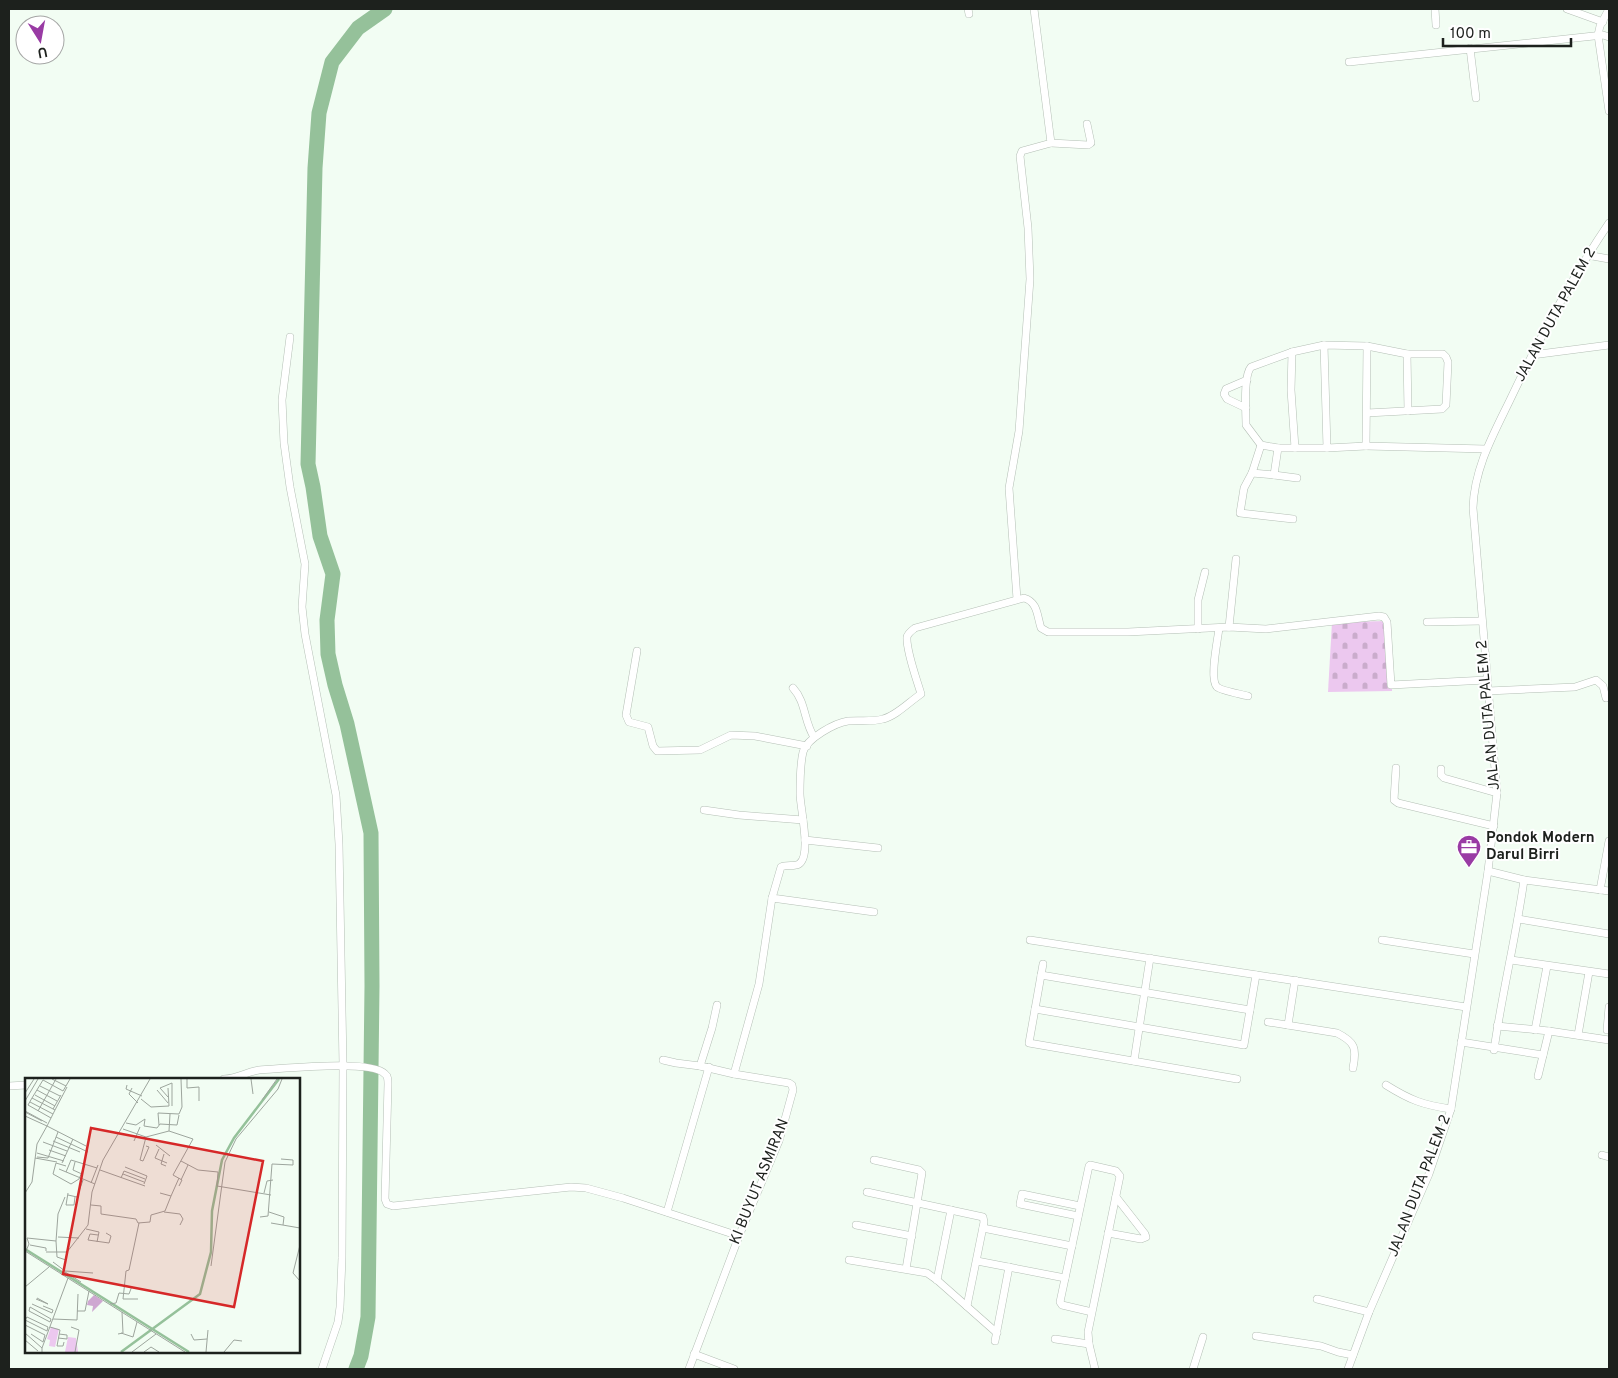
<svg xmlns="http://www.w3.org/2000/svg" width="1618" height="1378" font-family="Overpass,sans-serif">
<defs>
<pattern id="cemetery-stones" width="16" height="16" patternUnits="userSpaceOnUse" patternTransform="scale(1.25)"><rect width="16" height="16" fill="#ecc8ef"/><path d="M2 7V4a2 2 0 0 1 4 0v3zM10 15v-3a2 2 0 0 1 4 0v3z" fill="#caaccc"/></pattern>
</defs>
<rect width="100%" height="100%" fill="#f2fdf3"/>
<path fill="url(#cemetery-stones)" d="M1391,621L1392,691L1328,692L1332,622Z"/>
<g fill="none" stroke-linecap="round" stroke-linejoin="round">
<path stroke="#95c19a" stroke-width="15" d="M356,1369L361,1356L368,1317L372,986L371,833L347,724L335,685L328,654L327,620L333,574L320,536L313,487L308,464L315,168L319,113L332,62L358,28L385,9"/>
<defs>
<g id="street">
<path d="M968,9L969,14"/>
<path d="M1435,9L1436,25"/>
<path d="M1567,9L1603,22"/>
<path d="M1609,9L1600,26L1598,35L1609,111"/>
<path d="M1470,48L1476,98"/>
<path d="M1349,62L1603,35L1609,37"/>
<path d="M1051,143L1088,145L1091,143L1087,124"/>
<path d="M1587,255L1609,259"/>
<path d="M290,337L282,400L284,443L290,487L305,564L302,607L305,634L336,795L339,844L343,1065L342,1258L340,1307L338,1322L322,1369"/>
<path d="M1324,345L1327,448L1366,446"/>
<path d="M1367,346L1366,446L1486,449"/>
<path d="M1292,352L1291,390L1295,448H1327"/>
<path d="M1407,354L1408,411"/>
<path d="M1532,355L1609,345"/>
<path d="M1246,408L1227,399L1224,394L1226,389L1247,380"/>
<path d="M1261,445L1252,473L1244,488L1240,513L1293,519"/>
<path d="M1295,448H1278L1261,445L1246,425C1246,412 1243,376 1251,367L1292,352L1324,345L1367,346L1407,354H1443L1446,357L1448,362L1446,405L1442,409L1367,413"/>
<path d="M1252,473L1274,475L1278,448"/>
<path d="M1274,475L1297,478"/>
<path d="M1017,599L1009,488L1019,431L1030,279L1028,228L1020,156L1022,151L1051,143L1034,9"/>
<path d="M1427,622L1482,621"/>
<path d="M1229,627L1236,559"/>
<path d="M1219,628C1218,639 1209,679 1217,687C1222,691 1241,694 1248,696"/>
<path d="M1198,629V600L1205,572"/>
<path d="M637,651L626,715L629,722L648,727L653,746L657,751L700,750L731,735L755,736L807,746"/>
<path d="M793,688C806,702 804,722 814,737"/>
<path d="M1488,691L1575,687L1596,680L1603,686L1606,698"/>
<path d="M1396,768L1394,800L1398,803L1494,826"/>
<path d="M1441,769V775L1444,778L1497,793"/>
<path d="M704,810L739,815L803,820"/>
<path d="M805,840L878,848"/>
<path d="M1488,871L1524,880L1609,891"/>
<path d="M1600,890L1609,841"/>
<path d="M874,912L772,898L781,867C787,864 794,867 799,864C812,856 800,807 800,794C800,781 800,765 803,752C807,738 835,723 848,721C859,720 872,722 883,719C896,716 909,702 921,694C917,680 906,651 907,637C908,633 911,631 915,628L1024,598C1038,602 1037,616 1041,628L1048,632H1128L1229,627L1266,629L1379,616L1384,617L1387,622L1391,685L1486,680"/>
<path d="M1518,919L1609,934"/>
<path d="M1030,940L1466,1007"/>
<path d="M1382,940L1474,954"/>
<path d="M1511,960L1609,974"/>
<path d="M1043,964L1029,1043L1237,1079"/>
<path d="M1041,975L1250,1010"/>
<path d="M1035,1009L1244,1045L1256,975"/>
<path d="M1268,1022L1337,1033C1355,1042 1357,1048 1353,1068"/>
<path d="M1288,1025L1295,980"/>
<path d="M1497,1026L1549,1031L1609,1040"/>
<path d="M1535,1030L1547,966"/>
<path d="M1607,1030L1609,1007"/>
<path d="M1578,1035L1589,972"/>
<path d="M1461,1042L1543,1055"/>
<path d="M1494,1050C1502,993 1516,937 1524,880"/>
<path d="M663,1060L676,1063L700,1066"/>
<path d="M1134,1061L1150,958"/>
<path d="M734,1074L759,984L772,898"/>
<path d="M1538,1076L1549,1031"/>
<path d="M224,1079C239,1078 246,1072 259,1070C282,1069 371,1059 385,1074C388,1076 388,1080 388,1084L385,1199L387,1204L393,1206L571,1187L586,1188L623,1198L739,1236"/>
<path d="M1386,1085C1410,1100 1423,1105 1451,1109"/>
<path d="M9,1086L26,1085"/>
<path d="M1602,1155L1609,1157"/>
<path d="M874,1160L919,1170L922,1173L906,1269"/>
<path d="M867,1192L983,1217L984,1222L967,1306"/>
<path d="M667,1212L709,1067"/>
<path d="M1078,1216L1020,1204L1022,1194L1080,1206"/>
<path d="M856,1225L912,1236"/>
<path d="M983,1228L1072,1246"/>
<path d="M1108,1233L1141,1239L1146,1237L1145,1234L1116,1197"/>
<path d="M849,1260L927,1273L937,1280L997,1333"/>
<path d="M977,1261L1065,1278"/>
<path d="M937,1280L951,1210"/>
<path d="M1317,1299L1369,1312"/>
<path d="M1092,1312L1062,1305L1060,1302L1089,1166L1090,1165L1116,1171L1120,1176L1088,1332L1089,1344L1095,1369"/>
<path d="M1256,1336L1321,1346L1338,1352L1353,1355"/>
<path d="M1055,1339L1089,1344"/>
<path d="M995,1341L1009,1267"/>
<path d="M694,1354L734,1369"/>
<path d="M689,1369L739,1236L779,1141L793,1090L792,1085L789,1083L734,1074L700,1066L712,1028L717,1005"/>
<path d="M1193,1369L1203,1337"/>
<path d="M1348,1369L1369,1312L1429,1174L1451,1109L1488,871L1497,793L1473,508C1474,469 1493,435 1510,400C1539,339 1571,279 1609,223"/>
</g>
</defs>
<use href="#street" stroke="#b4bfb5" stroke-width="8"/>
<use href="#street" stroke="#fff" stroke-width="7"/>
</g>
<defs>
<symbol id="office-pin" viewBox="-11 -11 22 30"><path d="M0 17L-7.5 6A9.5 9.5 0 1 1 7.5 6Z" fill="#993ba4" stroke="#fff"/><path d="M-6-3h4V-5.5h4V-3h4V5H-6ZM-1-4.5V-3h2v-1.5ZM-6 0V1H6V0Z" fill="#fff"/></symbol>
</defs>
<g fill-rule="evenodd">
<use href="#office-pin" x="1455" y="833" width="28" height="38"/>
</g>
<g text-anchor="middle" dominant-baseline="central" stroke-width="4" stroke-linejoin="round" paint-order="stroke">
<g font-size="15" fill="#1d211d" stroke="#fff">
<text transform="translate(1556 315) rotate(-61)">JALAN DUTA PALEM 2</text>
<text transform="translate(1489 715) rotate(-95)">JALAN DUTA PALEM 2</text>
<text transform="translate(760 1182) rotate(-68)">KI BUYUT ASMIRAN</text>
<text transform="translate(1420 1186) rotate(-69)">JALAN DUTA PALEM 2</text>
</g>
<g font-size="15" font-weight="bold" fill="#1d211d" stroke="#fff" text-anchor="start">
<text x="1486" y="838">Pondok Modern<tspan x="1486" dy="17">Darul Birri</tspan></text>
</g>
</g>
<g transform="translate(25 1078)">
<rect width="275" height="275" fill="#f2fdf3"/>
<path d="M26,249L34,251L30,269L24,268L25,262L22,261ZM43,259L51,260L53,274H40Z" fill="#ecc8ef"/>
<path d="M69,217L78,223L67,234L68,228L62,227L63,223Z" fill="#cea7d1"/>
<path fill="none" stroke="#95c19a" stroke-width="2.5" d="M0,171L164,274M96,274L175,216L186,174L187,133L197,82L209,60L254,1"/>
<path fill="none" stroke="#9da59d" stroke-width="1" d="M27,1L41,8M162,1V10L174,9V23M226,1L228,16M18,2L38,13L45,1M102,7L101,11L117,18M15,8L35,18M107,10L104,16L113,25M12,12L32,23M132,12L143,25M0,15L9,1M10,17L30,28M143,19L135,10L147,5V28M7,20L18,2M116,21L126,29L144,28L143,10M237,22L252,1M0,23L13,1M5,24L28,36M28,31L36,17M30,32L42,9M0,33L22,45M13,33L31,1M0,34L17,43M0,38L22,48L30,32L7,20L3,27L26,40M120,41L119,48L132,50M101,45L111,47L120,41M134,47L133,35L154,36L157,29L156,1M132,50L135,46L152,47L154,37M98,51L121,59L144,53L168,61L148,97L157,102L154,108M144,53L145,36M31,59L63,74M28,63L55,74M109,63L115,49M18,64L42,73M131,67L145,78M121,68L124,69L118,83L115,82L121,59M134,71L130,80L142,85M24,72L41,78M12,75L39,83M139,76L136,86L141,88M12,79L23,80L33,54M10,80L32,84M156,83L173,92L193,94L192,108L246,117M50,84L48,92L57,96M37,85L48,61M41,88L31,85L28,96L46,106L54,101L60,87M100,89L122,98L119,106M34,91L70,106M75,92L120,108M41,94L46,82L72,90M98,96L119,104M96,100L99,93L120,101M156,102L163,87M66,105L73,87M0,115L7,104L12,66L22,48L61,68M43,115L41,127H49L50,119M239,115L242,103L248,102M43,117L52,119L58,102M146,118L154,100M40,119L33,136L31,163L32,179L41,182M66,127L76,128V136L111,141L113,145L125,144L126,137L140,133L146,118L135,115M139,134L155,136L158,141L155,147M244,134L259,139L258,147M235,139L243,138L247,86L268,87V82L256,81M246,145L275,150M61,151L74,154L72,164M73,157L65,156L63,162L84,165L86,158L81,155M33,159L54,160M5,167L21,170V173M275,167L268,195L275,203M0,173L160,274M1,173L4,166L2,160L31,163M21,174H42M28,184L40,193L68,195M186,188L200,84L211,61L253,11L257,1M40,194L56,204M38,197L42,174L63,147L67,114L78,82L125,1M0,209L24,189M11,221L23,226L12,220M113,221H98L101,193L104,192L114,145M7,226L27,235L28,232L18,228M85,226L91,225L94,215L104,216L107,208M5,229L26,241L25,244L4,233ZM52,233H60L64,213M2,239L23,249L22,253L0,242ZM28,241L52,242L53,216M0,247L20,257L18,264L6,256M25,249L35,252L32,268H38L39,264M46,249L54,252L50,274M0,255L17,270V274M96,255L108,259L112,244M93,256L98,255L97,234M166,256L169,262L182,261M33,260L42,261V257L34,256M0,262L13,273M17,270L43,200M107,274L131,256M119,274L126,269L134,274M181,274L183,252M199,274L209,262L217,263"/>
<path fill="#d62828" fill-opacity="0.15" stroke="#d62828" stroke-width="2.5" d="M66,50L238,83L209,229L38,196Z"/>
<rect width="275" height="275" fill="none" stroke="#1d211d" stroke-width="2.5"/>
</g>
<rect width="1618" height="1378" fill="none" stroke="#1d211d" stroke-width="20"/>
<g transform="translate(40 40) rotate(169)"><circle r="24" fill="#ffffff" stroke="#a5a6a5"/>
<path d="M0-4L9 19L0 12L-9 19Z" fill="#993ba4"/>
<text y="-8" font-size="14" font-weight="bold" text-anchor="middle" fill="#1d211d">U</text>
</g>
<path d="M1443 38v8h128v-8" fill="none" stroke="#1d211d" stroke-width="2.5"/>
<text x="1450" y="38" font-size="15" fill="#1d211d" stroke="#ffffff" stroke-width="4" paint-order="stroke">100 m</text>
</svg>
